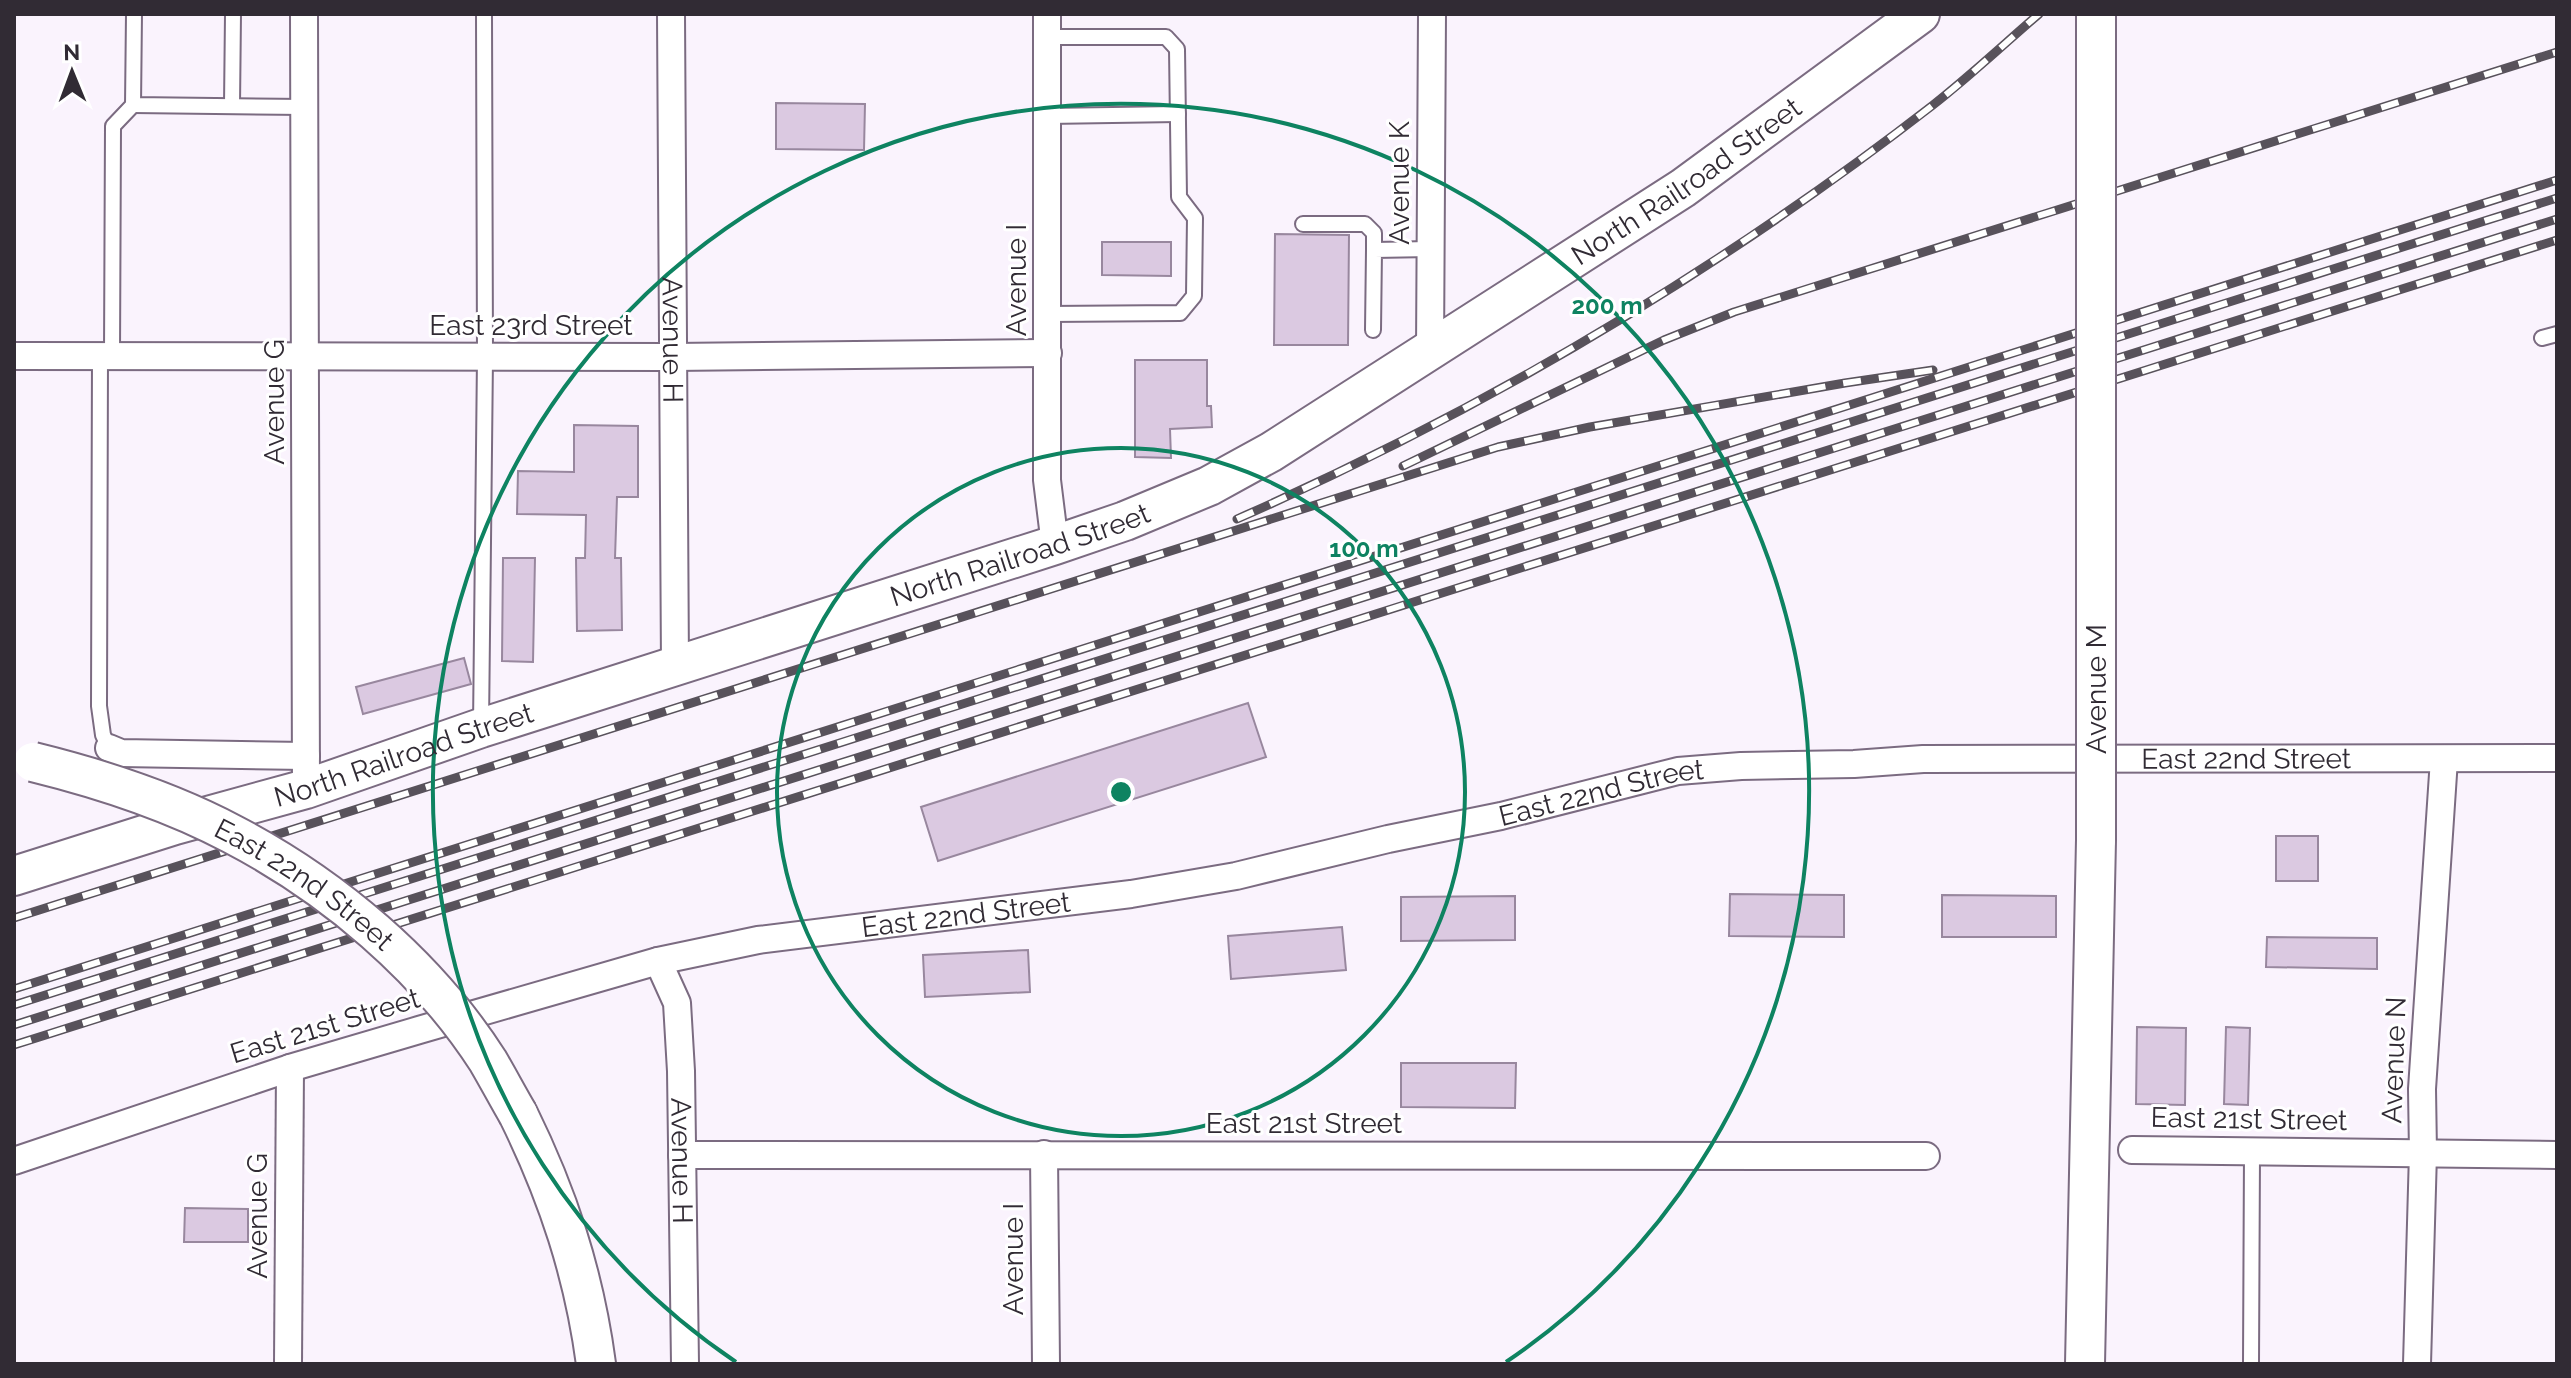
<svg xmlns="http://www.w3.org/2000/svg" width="2571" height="1378" font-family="Raleway,sans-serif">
<rect width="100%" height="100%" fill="#faf3fd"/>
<g fill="#dbc9e1" stroke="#98879e" stroke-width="2">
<path d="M776,103L865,104L864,150L776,149Z"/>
<path d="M1275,234L1349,235L1348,345H1274Z"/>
<path d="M1102,242H1171V276L1102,275Z"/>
<path d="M1135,360H1207V406H1211L1212,427L1170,429L1171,458L1135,457Z"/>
<path d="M574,425L638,426V497H617L615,558H621L622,630L577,631L576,558H585L586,515L517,514L518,471L574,472Z"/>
<path d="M503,558H535L533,662L502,661Z"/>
<path d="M464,658L471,684L363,714L356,687Z"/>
<path d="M1248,703L1266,757L938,861L921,807Z"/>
<rect x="2276" y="836" width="42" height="45"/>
<path d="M1730,894L1844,895V937L1729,936Z"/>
<path d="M1942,895L2056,896V937H1942Z"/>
<path d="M1515,896V940L1401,941V897Z"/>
<path d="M1342,927L1346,970L1231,979L1228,936Z"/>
<path d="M2267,937L2377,938V969L2266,967Z"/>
<path d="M1028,950L1030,992L925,997L923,955Z"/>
<path d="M2137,1027L2186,1028L2185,1105L2136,1104Z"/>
<path d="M2226,1027L2250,1028L2248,1105L2224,1104Z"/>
<path d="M1401,1063H1516L1515,1108L1401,1107Z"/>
<path d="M185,1208L248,1209V1242H184Z"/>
</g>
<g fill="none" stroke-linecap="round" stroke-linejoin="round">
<defs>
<g id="lane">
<path d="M134,14L133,105L305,107"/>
<path d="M1047,37H1166L1177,49L1179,197L1195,218L1194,296L1180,313L1048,314"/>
<path d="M232,105L233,14"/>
<path d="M1047,116L1178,114"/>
<path d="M1303,224H1365L1374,233V250"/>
<path d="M1373,330L1374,250L1431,249"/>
<path d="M2542,338L2557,334"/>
<path d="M100,356L99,706L103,735L109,748"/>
<path d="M112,356L113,126L133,105"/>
<path d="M481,726L485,357L484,14"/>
<path d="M2251,1364L2252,1153"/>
</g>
<g id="street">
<path d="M304,14L306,789"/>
<path id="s1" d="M671,14L675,667"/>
<path d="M1047,14V480L1055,545"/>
<path d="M1430,351L1432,14"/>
<path d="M14,356L673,357L1048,353"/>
<path d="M109,748L121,753L306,756"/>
<path id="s2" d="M658,961L677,1003L681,1071L685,1364"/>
<path d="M2132,1150L2557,1155"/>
<path d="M1044,1154L1046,1364"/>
<path d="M682,1155L1926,1156"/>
<path id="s3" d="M14,1161L290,1068L419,1030L658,961L758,940L1131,894L1236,876L1388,839L1501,816L1678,771L1741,766L1854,764L1923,759L2557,758"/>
<path d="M288,1364L290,1068"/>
<path d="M2417,1364L2423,1153L2422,1089L2444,759"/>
</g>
<g id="secondary">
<path id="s4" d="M14,876L175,825L306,789L481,728L1055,545L1125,521L1209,486L1271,452L1683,188L1920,14"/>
<path d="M518,1114C558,1195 584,1274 596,1364"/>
<path d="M2085,1364L2096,840"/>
</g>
</defs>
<use href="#lane" stroke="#7b6b81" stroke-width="18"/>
<use href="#street" stroke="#7b6b81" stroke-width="30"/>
<use href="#secondary" stroke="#7b6b81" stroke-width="42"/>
<use href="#lane" stroke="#fff" stroke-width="14"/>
<use href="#street" stroke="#fff" stroke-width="26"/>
<use href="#secondary" stroke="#fff" stroke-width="38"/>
<defs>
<g id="rail">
<path d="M1403,466L1664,340L1734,312L2557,52"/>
<path d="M1237,519C1484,410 1720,270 1933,105C1970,76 2004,44 2039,14"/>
<path d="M14,918L1498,447L1590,427L1845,383L1933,370"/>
<path d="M14,989L2557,180"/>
<path d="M14,1005L2557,198"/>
<path d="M14,1025L2557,219"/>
<path d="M14,1045L2557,240"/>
</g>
</defs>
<use href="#rail" stroke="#58525b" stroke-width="9"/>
<use href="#rail" stroke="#fff" stroke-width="6" stroke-dasharray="18" stroke-linecap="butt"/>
<defs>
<g id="secondary-bridge">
<path d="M2096,14V840"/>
<path id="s5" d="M33,762C102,779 170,801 232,834C332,886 427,966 488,1061C498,1078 508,1097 518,1114"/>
</g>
</defs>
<use href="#secondary-bridge" stroke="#7b6b81" stroke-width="42" stroke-linecap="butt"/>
<use href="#secondary-bridge" stroke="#fff" stroke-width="38"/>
</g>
<g fill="none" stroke="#0e8361" stroke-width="4">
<circle cx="1121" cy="792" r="344"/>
<path d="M736 1362A688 688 0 1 1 1506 1362"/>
</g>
<g text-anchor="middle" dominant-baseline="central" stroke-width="6" stroke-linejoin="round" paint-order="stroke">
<g font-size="28" fill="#312b34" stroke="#fff">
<text stroke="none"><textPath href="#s4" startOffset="1824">North Railroad Street</textPath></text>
<text transform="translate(1399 183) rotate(-90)">Avenue K</text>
<text transform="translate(1016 280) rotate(-90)">Avenue I</text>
<text x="531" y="325">East 23rd Street</text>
<text stroke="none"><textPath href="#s1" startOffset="326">Avenue H</textPath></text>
<text transform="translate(274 402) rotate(-90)">Avenue G</text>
<text stroke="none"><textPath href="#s4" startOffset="1056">North Railroad Street</textPath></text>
<text transform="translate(2096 689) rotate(-90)">Avenue M</text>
<text stroke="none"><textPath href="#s4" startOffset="408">North Railroad Street</textPath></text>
<text stroke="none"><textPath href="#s3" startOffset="2282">East 22nd Street</textPath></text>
<text stroke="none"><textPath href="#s3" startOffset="1634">East 22nd Street</textPath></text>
<text stroke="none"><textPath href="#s5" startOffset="300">East 22nd Street</textPath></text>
<text stroke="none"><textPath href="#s3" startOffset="986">East 22nd Street</textPath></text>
<text transform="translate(325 1026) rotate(-17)">East 21st Street</text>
<text transform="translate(2394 1060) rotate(-88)">Avenue N</text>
<text transform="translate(2249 1119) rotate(1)">East 21st Street</text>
<text x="1304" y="1123">East 21st Street</text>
<text stroke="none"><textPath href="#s2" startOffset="204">Avenue H</textPath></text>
<text transform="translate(257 1216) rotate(-90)">Avenue G</text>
<text transform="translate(1013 1259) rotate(-90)">Avenue I</text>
</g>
</g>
<circle cx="1121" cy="792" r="12" fill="#0e8361" stroke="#fff" stroke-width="4"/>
<g font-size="24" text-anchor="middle" font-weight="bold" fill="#0e8361" stroke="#fff" stroke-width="6" stroke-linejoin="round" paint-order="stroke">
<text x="1607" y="314">200 m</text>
<text x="1364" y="557">100 m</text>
</g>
<rect width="2571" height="1378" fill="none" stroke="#312b34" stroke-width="32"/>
<g transform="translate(72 72) rotate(359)" stroke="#ffffff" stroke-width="6" paint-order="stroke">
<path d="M0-6L14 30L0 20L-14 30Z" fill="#312b34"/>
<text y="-12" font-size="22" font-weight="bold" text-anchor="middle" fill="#312b34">N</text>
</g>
</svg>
